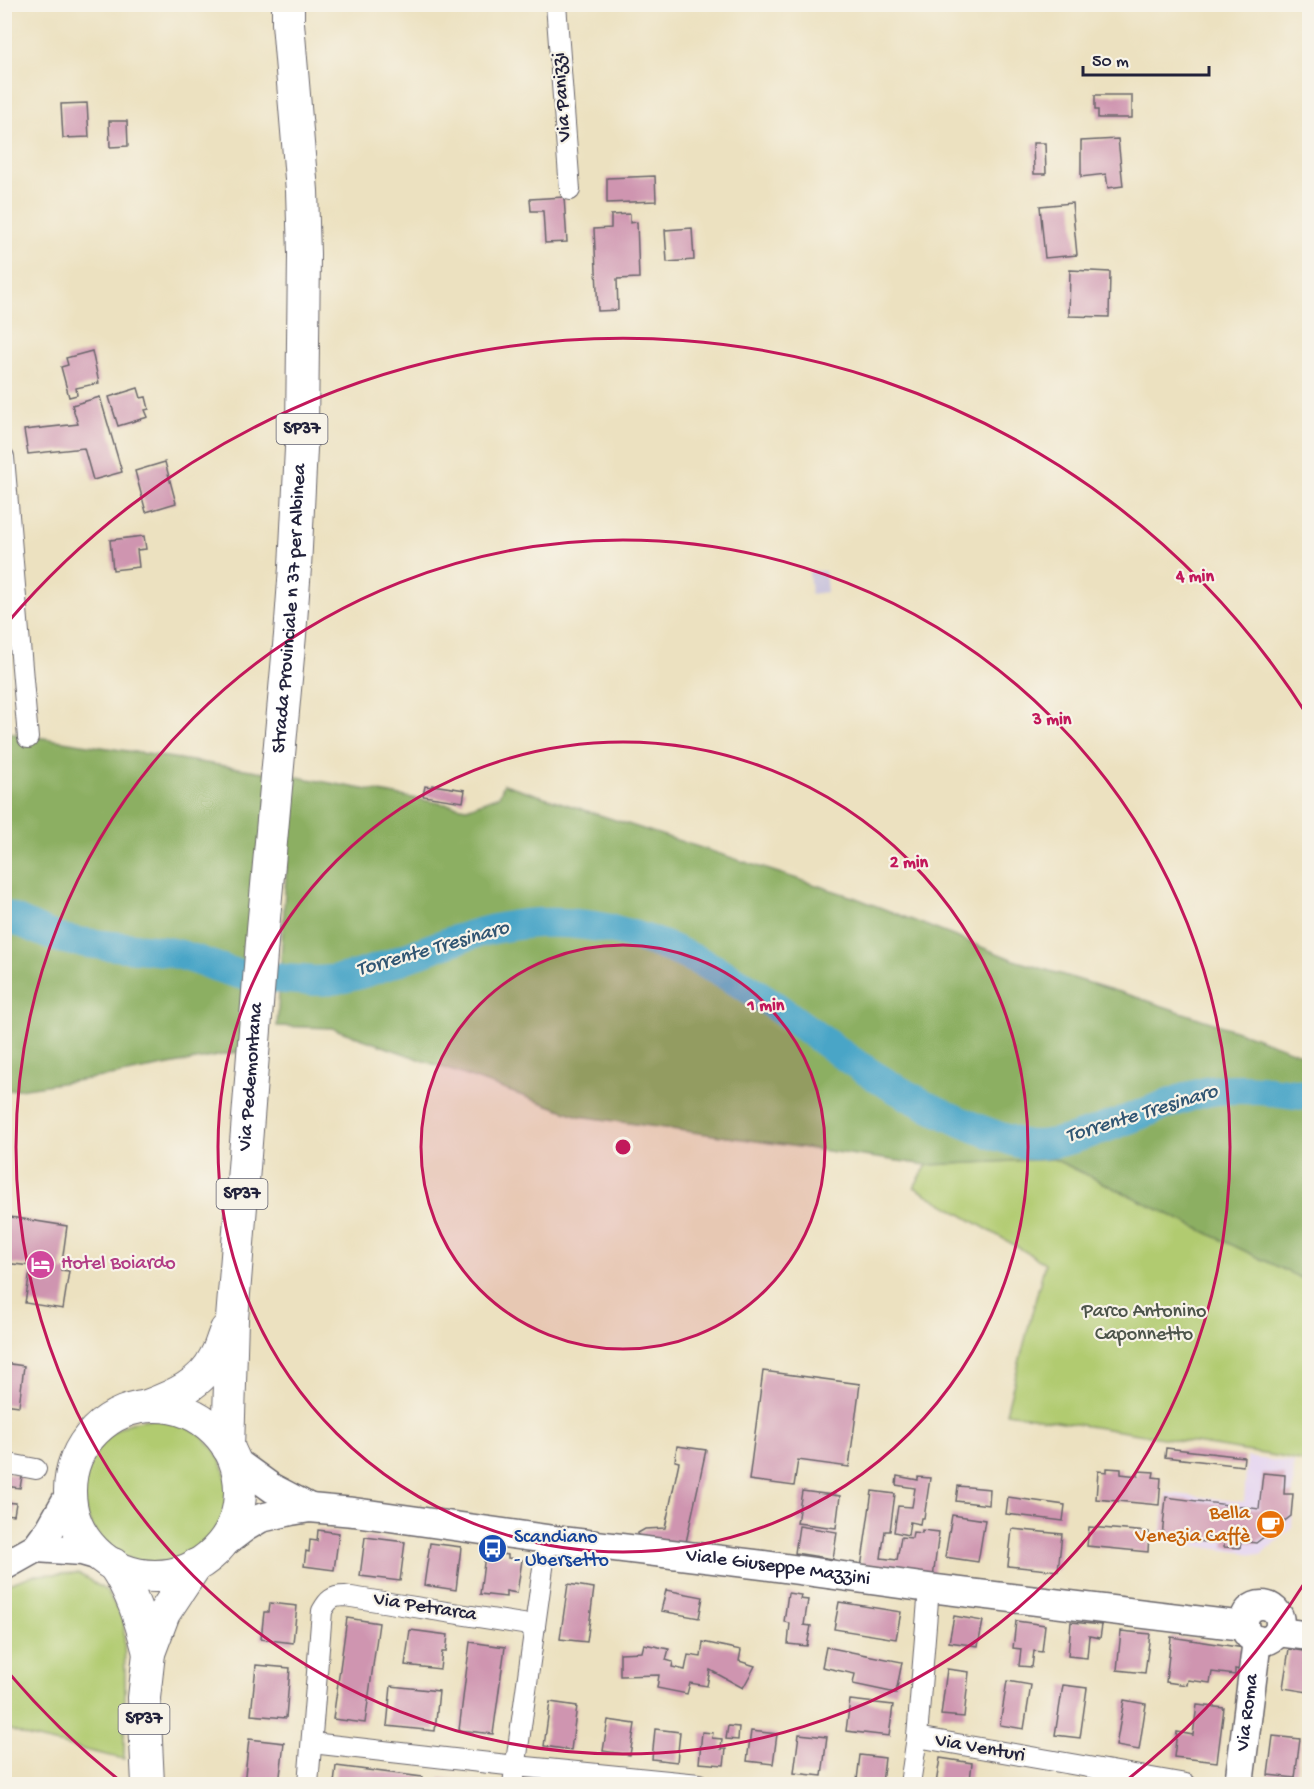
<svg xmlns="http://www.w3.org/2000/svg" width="1314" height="1789" font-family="'Gochi Hand',sans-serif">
<rect width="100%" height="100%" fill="#f7f3e8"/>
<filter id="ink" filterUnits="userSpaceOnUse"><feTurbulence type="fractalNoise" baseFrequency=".0167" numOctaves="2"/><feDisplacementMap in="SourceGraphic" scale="12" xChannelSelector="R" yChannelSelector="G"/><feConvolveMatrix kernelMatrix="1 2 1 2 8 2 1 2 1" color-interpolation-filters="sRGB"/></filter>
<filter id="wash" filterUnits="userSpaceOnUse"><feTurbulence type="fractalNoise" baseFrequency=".008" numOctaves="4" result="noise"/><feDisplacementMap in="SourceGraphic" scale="24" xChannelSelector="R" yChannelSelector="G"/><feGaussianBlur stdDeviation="1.35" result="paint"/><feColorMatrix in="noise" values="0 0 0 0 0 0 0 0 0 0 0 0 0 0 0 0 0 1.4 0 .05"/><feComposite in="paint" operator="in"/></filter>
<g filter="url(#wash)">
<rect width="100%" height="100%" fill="#ece1c0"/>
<path fill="#e4d3f2" d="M1247,1457L1294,1463L1292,1528L1261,1555L1160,1541L1166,1493L1244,1502Z"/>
<path fill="#c6c0da" d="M809,571H825L827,592L811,594Z"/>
<g fill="#b1cb70" stroke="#6a7656" stroke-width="1.5">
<path d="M1054,1159L1309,1281L1310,1412L1304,1462L1276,1456L1006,1413L1045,1263L914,1187L927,1165Z"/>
<circle cx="155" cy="1491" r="72"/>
<path d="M78,1573L107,1591L124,1622L125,1686L124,1759L29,1737L5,1728V1585L34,1575Z"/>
</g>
<g fill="#8caf62" stroke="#57684e" stroke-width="1.5">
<path d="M4,732L270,773L243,1051L116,1075L5,1091Z"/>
<path d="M292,776L467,808L499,796L504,784L856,898L1017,961L1139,998L1249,1035L1309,1057V1282L1054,1159L927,1165L579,1116L332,1028L277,1026Z"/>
</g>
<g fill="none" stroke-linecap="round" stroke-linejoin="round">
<path stroke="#48a5c7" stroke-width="30" d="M4,915C24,922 42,934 63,939C99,947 137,946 173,953C196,958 217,969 240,974C251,977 263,977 274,978C298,980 321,983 344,978C369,973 393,963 416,954C476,931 522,917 586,925C646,932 716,966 765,999C794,1019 822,1041 850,1060C903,1096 959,1125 1019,1143C1062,1156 1157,1102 1206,1092C1240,1085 1275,1092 1310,1096"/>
</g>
<g id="blocks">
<g fill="#cf95b0">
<path d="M1095,95H1132V118H1098V110H1095Z"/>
<path d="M87,103L89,137L63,138L61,104Z"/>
<path d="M109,121H127L128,146L110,147Z"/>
<path d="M1118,139L1123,186L1108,188L1106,174L1081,177V141Z"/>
<path d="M1033,143H1045L1046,174H1034Z"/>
<path d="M655,176L656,201L607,203V178Z"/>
<path d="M564,197L567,242L545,243L543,211H531L530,199Z"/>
<path d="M1072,203L1077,255L1045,258L1040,206Z"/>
<path d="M630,214V223L637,222L639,278L617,279L618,310L598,311L594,229L611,228V215Z"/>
<path d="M692,228L694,260L667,262L665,230Z"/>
<path d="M1070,270L1110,272L1109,317L1069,316Z"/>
<path d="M92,351L99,383L76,388L77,395L69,397L61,367L68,365L66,358Z"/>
<path d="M138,388L141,398L146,397L149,409L145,410L148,417L118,426L109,397Z"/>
<path d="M100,397L122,472L93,480L84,448L28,454L24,430L78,424L72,405Z"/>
<path d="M165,462L176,503L146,512L135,471Z"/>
<path d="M144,536L146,549L137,550L139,567L113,570L110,540Z"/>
<path d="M432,785L465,790L463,802L423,796L425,786L432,787Z"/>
<path d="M4,1216L67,1226L61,1270L69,1271L63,1309L25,1303L31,1266L4,1263Z"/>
<path d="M4,1363L24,1366L19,1406L4,1404Z"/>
<path d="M763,1371L860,1384L849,1467L798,1460L794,1486L749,1480Z"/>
<path d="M677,1446L706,1450L685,1547L637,1543L638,1533L645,1529L665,1528L679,1462L675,1461Z"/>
<path d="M1166,1448L1244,1457L1243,1466L1165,1457Z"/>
<path d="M1107,1468L1121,1469V1474L1138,1476L1139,1471L1154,1472L1153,1477L1161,1478L1159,1505L1096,1499L1098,1471L1107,1472Z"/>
<path d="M4,1473L22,1476L20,1488L4,1486Z"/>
<path d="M1263,1473L1285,1475L1284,1494H1293L1291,1516L1256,1543L1241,1541L1240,1548L1224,1547L1225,1539L1207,1537L1206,1542L1162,1537L1166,1497L1259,1509Z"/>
<path d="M897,1476L918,1480V1477L930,1478L924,1518H921L920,1524L910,1522L908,1535L894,1532L898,1506L912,1507L915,1488L896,1485Z"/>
<path d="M958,1486L990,1489L989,1505L956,1501Z"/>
<path d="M802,1491L840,1496L836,1528L797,1523Z"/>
<path d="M872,1491L895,1494L890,1531H885L881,1558L897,1560L901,1537L912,1538L913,1532L922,1533V1530L939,1532L933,1578L861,1568Z"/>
<path d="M1008,1497L1065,1505L1063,1521L1006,1514Z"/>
<path d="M4,1502L16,1503L14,1515L4,1514Z"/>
<path d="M952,1515L985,1520L978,1562L945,1557Z"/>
<path d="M799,1526L837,1532L833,1559L795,1553Z"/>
<path d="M1089,1527L1149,1532L1148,1552L1087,1546Z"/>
<path d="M1012,1529L1062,1534L1058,1571L1008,1566Z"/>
<path d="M318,1530L339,1533L334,1570L304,1566L306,1551L309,1552L310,1540L317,1541Z"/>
<path d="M365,1537L405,1542L400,1581L360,1576Z"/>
<path d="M430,1543L461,1547L456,1590L424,1585Z"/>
<path d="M492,1553L508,1555V1558L522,1560L517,1593L506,1591V1597L480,1594L485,1555L491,1556Z"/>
<path d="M568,1584L594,1588L587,1642L560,1639Z"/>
<path d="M666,1590L703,1597L699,1618L661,1611Z"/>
<path d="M788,1593L801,1595L800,1599L808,1600L804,1625L811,1626L807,1646L788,1644L790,1623L784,1622Z"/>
<path d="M839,1602L901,1612L896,1639L834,1629Z"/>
<path d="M270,1603L297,1606L293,1643L261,1639L264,1612H269Z"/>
<path d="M954,1616L983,1621L978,1646L949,1642Z"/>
<path d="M347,1618L379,1623L365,1723L333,1719Z"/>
<path d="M1016,1621L1045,1625L1042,1652L1034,1651L1032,1667L1019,1666L1021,1649L1013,1648Z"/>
<path d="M1071,1622L1102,1625L1100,1638L1089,1636L1087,1658L1068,1656Z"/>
<path d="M410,1630L448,1635L446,1652H442L440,1669L405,1665Z"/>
<path d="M1121,1631L1150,1634L1145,1673L1117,1670Z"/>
<path d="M1171,1637L1244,1648L1241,1670L1235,1669V1675L1212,1672L1210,1683L1188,1680L1187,1685L1166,1682Z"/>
<path d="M470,1642L505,1647L493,1734L459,1730Z"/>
<path d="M703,1642L741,1650L739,1661L755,1666L743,1688L710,1670L707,1686L690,1683L687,1694L657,1688L659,1675L620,1676V1653L642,1652L644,1644L669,1649L666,1660L673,1662L672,1667L685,1670L688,1655L701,1657Z"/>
<path d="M826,1647L902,1662L896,1693L853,1684L855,1674L822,1667Z"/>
<path d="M1289,1649L1310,1652V1680L1308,1692L1283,1688Z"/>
<path d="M256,1665L290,1668L286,1718L251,1715Z"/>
<path d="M947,1669L969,1672L964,1717L941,1715Z"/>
<path d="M1007,1681L1031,1685L1024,1729L1000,1725Z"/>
<path d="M1063,1685L1087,1688L1080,1738L1055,1735Z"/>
<path d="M391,1686L439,1691L435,1731L387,1726Z"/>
<path d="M850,1700L893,1705L889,1736L846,1731Z"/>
<path d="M1124,1700L1146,1704L1139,1750L1116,1746Z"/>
<path d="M550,1702L577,1706L571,1750L544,1746Z"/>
<path d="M1197,1705L1224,1708L1217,1762L1174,1757L1177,1732L1193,1735Z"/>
<path d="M608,1720L635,1724L630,1755L603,1751Z"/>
<path d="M728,1726L739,1727L738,1740L726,1739Z"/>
<path d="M655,1729L680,1732L677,1762L652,1759Z"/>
<path d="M751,1731L777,1734L773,1764L747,1761Z"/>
<path d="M702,1732L713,1733L712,1738L722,1739L721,1749H726L724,1765L699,1763Z"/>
<path d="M799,1734L827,1737L822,1776L794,1773Z"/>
<path d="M1273,1736L1300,1739L1295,1778L1268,1775Z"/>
<path d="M249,1739L284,1743L279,1784H244Z"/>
<path d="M860,1755L885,1758L882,1783L857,1780Z"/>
<path d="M940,1758L972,1763L970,1780L960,1778L959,1784H936Z"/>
<path d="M336,1766L422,1777L421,1784H334Z"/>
<path d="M440,1778L481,1783V1784H439Z"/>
</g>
</g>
</g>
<g filter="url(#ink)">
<use href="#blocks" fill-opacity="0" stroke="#69656a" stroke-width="1.5"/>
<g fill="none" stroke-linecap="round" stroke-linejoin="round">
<defs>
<g id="street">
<path d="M556,4L570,190"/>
<path d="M4,457L28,738"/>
<path d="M4,1463L36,1469"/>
<path d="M917,1737L1186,1784"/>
<path d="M312,1743L516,1766L699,1784"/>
<path d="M308,1784L322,1611C328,1600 332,1596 345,1596L535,1626"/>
<path d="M513,1784L547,1539"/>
<path d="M910,1784L917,1737L929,1588"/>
</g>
<g id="secondary">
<path d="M236,1462L272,1488L310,1508"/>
<path id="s1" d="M219,1547L244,1528L261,1518L291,1511L310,1508L354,1512L547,1539L763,1565L929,1588L1244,1626"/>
<path d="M36,1548L82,1551L103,1557"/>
<path d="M4,1566L36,1548L50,1529L71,1492"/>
<circle cx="1262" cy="1623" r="18"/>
<path d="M1278,1632L1310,1636"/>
<path id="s2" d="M1239,1784L1257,1640"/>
</g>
<g id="primary">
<path d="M147,1406C174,1396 202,1384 215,1357C220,1349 222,1339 226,1330"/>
<circle cx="155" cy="1491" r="85"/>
<path id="s3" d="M228,1448L232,1319L263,929L290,635L295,567L302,429L304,254L302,191L288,23V4"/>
<path d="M113,1564C132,1592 141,1621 149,1653"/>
<path d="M148,1784L144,1698L149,1653L164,1613L196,1565"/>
</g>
</defs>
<use href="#street" stroke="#69656a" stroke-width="22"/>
<use href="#secondary" stroke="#69656a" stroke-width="31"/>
<use href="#primary" stroke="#69656a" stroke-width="34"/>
<use href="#street" stroke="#fff" stroke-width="20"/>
<use href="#secondary" stroke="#fff" stroke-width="28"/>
<use href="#primary" stroke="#fff" stroke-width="32"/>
</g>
</g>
<circle cx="623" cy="1147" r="202" fill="#c2185b" fill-opacity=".12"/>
<g fill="none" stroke="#c2185b" stroke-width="3">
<circle cx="623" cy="1147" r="202"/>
<circle cx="623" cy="1147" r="405"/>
<circle cx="623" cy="1147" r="607"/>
<path d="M1309 1576A809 809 0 0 1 1127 1780M119 1780A809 809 0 0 1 8 1672M8 622A809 809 0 0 1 1309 718"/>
</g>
<defs>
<symbol id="hotel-disc" viewBox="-11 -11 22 22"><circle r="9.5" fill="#d1479c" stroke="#f7f3e8"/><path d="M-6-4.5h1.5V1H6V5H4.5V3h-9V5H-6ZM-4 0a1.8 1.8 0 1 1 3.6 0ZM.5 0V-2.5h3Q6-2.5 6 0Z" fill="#fff"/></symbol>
<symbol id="cafe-disc" viewBox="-11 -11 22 22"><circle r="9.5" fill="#e8710a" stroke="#f7f3e8"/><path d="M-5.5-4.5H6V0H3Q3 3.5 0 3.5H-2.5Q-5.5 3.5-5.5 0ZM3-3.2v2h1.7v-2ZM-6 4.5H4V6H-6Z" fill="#fff"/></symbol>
<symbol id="bus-disc" viewBox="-11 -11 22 22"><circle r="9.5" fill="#1a4fb4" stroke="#f7f3e8"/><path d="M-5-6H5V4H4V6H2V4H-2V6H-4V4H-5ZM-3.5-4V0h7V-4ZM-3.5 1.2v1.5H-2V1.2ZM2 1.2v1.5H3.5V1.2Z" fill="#fff"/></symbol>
</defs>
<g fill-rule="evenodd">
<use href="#hotel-disc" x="24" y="1248" width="33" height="33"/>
<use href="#cafe-disc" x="1254" y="1508" width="33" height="33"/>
<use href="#bus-disc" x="476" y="1532" width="33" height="33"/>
</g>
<g text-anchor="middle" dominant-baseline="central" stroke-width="4.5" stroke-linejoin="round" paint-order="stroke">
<g fill="#f7f3e8" stroke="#62616f" stroke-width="1.5">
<rect x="276.5" y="414" width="51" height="30" rx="4.5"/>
<rect x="216.5" y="1179" width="51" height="30" rx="4.5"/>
<rect x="118.5" y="1704" width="51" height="30" rx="4.5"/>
</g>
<g font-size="18" font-weight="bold" fill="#22223b">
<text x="302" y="429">SP37</text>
<text x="242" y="1194">SP37</text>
<text x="144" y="1719">SP37</text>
</g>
<g font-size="20" fill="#22223b" stroke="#f7f3e8">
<text transform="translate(563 97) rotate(-94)">Via Panizzi</text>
<text stroke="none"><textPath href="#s3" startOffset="842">Strada Provinciale n 37 per Albinea</textPath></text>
<text stroke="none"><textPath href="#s3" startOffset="372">Via Pedemontana</textPath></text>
<text stroke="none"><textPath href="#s1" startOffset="573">Viale Giuseppe Mazzini</textPath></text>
<text transform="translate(425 1608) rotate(9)">Via Petrarca</text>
<text stroke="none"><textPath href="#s2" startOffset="72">Via Roma</textPath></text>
<text transform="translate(980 1749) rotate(10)">Via Venturi</text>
</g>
<g font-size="20" fill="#b23c85" stroke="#f7f3e8" text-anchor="start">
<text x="61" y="1264">Hotel Boiardo</text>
</g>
<g font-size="20" fill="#4d554b" stroke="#f7f3e8">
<text x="1144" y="1312">Parco Antonino<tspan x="1144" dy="23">Caponnetto</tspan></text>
</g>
<g font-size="20" fill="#c56008" stroke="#f7f3e8" text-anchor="end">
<text x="1250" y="1514">Bella<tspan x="1250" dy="23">Venezia Caffè</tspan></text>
</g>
<g font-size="20" fill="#164399" stroke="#f7f3e8" text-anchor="start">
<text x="514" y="1538">Scandiano<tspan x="514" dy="23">- Ubersetto</tspan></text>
</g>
<g font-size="21" font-style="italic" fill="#315673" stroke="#f7f3e8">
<text transform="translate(433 950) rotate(-16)">Torrente Tresinaro</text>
<text transform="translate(1142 1115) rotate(-17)">Torrente Tresinaro</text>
</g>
</g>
<circle cx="623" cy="1147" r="9" fill="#c2185b" stroke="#f7f3e8" stroke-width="3"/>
<g font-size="18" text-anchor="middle" font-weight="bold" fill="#c2185b" stroke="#f7f3e8" stroke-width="4.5" stroke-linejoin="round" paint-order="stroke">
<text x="1195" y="581">4 min</text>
<text x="1052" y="724">3 min</text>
<text x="909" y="867">2 min</text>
<text x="766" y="1010">1 min</text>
</g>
<rect width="1314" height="1789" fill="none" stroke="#f7f3e8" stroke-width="24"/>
<path d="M1083 66v9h126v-9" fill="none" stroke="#22223b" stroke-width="3"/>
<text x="1092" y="66" font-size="18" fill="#22223b" stroke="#f7f3e8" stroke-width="4.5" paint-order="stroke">50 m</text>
</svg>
